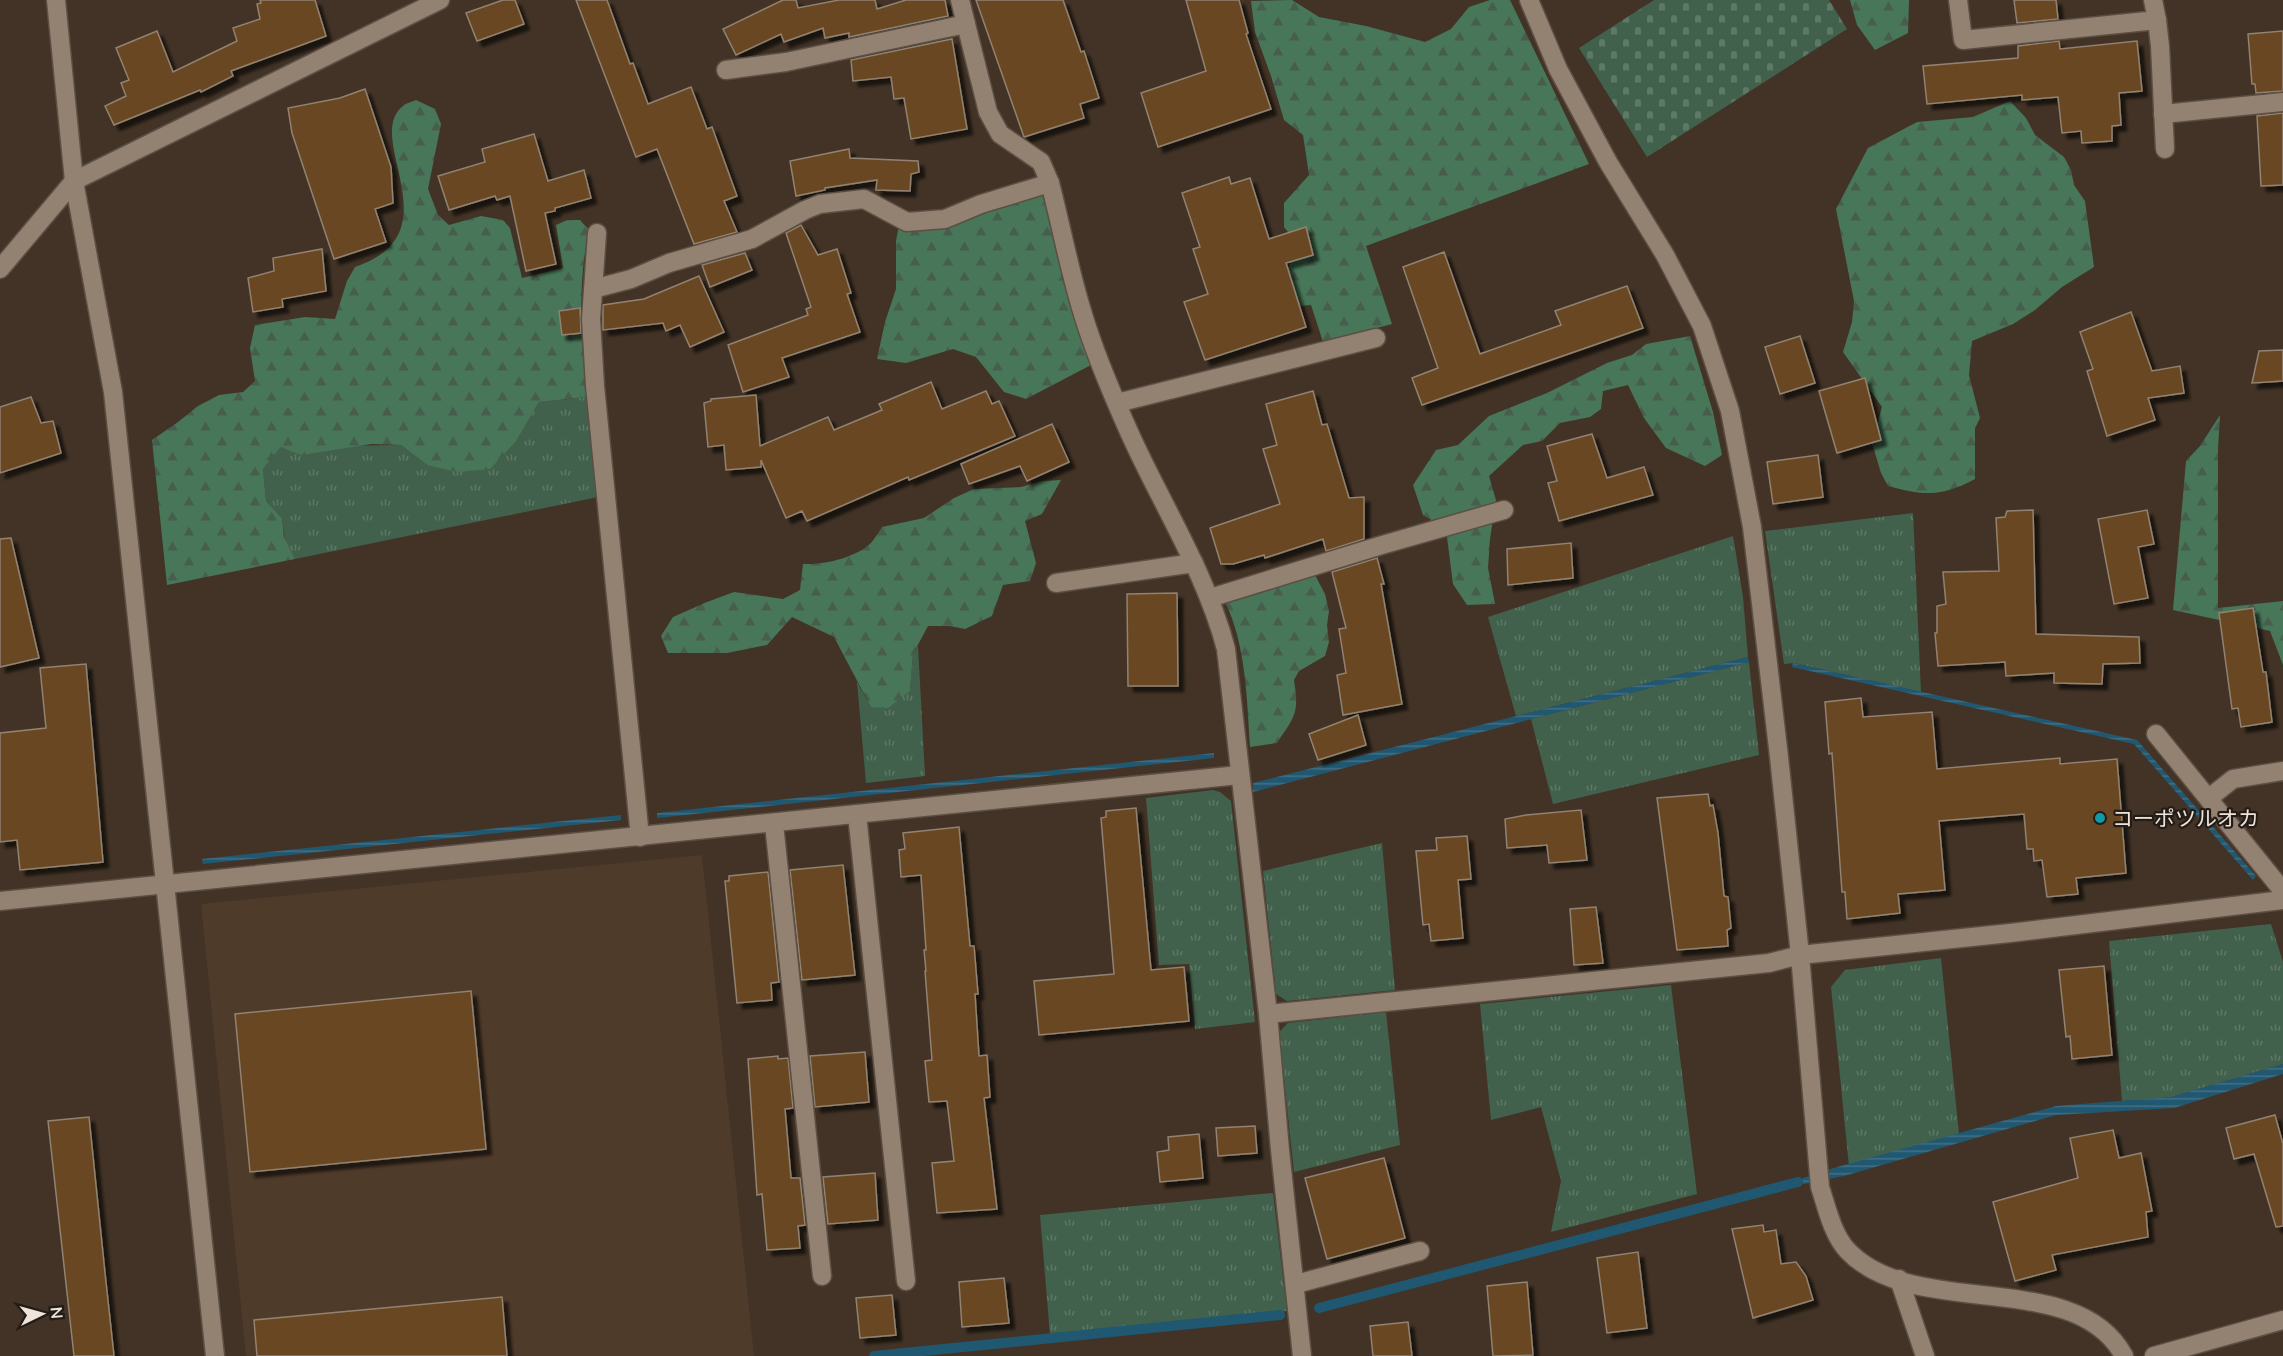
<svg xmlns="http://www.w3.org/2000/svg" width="2283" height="1356" font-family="Mulish,'Noto Sans JP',sans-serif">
<defs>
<pattern id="grass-tufts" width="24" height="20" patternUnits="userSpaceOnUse" patternTransform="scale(1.5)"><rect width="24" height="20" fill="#41614c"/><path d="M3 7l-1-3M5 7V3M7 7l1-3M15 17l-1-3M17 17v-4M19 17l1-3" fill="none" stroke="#5d7865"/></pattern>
<pattern id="forest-firs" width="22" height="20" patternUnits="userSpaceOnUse" patternTransform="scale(1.5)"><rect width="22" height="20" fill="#477658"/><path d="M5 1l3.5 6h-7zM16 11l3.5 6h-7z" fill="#475d4d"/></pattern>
<pattern id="cemetery-stones" width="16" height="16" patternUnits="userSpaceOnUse" patternTransform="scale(1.5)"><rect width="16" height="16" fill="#41614c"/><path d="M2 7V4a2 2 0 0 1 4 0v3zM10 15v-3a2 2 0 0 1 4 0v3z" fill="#5d7865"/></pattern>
<pattern id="water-rules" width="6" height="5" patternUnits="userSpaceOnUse" patternTransform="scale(1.5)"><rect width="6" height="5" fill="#215871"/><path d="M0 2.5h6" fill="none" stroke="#427085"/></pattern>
<filter id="shadow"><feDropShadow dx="5.5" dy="5.5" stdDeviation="1.5" flood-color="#0009"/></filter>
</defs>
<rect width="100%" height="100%" fill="#423326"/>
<path fill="#4f3b2a" d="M702,855L754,1356H246L201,904Z"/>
<g fill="url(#grass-tufts)">
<path d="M587,397L598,497L295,559L285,540L282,518L266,501L263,469L281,447L401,445L427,465L517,440L539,402Z"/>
<path d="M1913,513L1921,692L1794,663L1784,664L1765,531Z"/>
<path d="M1733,536L1743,597L1748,657L1516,716L1488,617Z"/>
<path d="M918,646L925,776L866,783L857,682L871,707L910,691L913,654Z"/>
<path d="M1749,662L1759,755L1553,804L1531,719Z"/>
<path d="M1213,790L1220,792L1231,801L1255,1022L1195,1029L1189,964L1159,965L1146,798Z"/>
<path d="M1382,843L1395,990L1287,1001L1276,994L1263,871Z"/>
<path d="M2271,924L2283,962V1064L2172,1097L2122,1101L2109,941Z"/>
<path d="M1941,958L1959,1134L1849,1166L1831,987L1845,970Z"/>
<path d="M1671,985L1697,1194L1551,1232L1561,1181L1541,1107L1491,1120L1480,1004Z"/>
<path d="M1386,1012L1400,1145L1294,1172L1279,1032L1288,1023Z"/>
<path d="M1273,1193L1287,1311L1050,1335L1040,1215Z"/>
</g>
<g fill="url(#forest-firs)">
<path d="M1292,0L1319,17L1366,26L1425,42L1451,29L1469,7L1490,0H1510L1589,164L1366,246L1392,324L1323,342L1311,305L1299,306L1292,301C1284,273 1284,272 1300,247L1284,227V203L1309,175L1303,135L1284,120L1271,76L1255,32L1251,1Z"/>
<path d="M1850,0H1909L1908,33L1875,50L1857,25Z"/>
<path d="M416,100L435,109L441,124L428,189L438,215L449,225L481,216L503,220L510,228L522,278L563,268L556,225L567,220H580L589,230C577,285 581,341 587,397L539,402L517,440L490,469L457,472L427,465L401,445L372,444L301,455L281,447L263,469L266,501L282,518L284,537L295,559L167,585L152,440L178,422L198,406L219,395L243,392L255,381L250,348L255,325L305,317L335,319L347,281L355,267C456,233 362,138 403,106C406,103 412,102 416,100Z"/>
<path d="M2010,101L2026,118L2035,135L2064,157L2071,170L2074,185L2085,201L2094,267L2062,287L2035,310L2013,324L1972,341L1969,375L1980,418L1975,428V479C1941,497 1925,496 1888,486L1881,473L1872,443L1882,407L1843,352L1852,322L1854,301L1836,209L1868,148L1917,122L1973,117Z"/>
<path d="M1043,192L1063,281L1091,365L1026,399L1004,392L976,357L953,349L906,363L877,359L885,322L896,289V241L899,225L961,219Z"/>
<path d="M1690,336L1713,412L1722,455L1705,466L1666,448L1644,418L1628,385L1603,391L1601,409L1590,417L1560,423L1542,441L1523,445L1489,476L1496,500L1490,539L1488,568L1495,604L1467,605L1453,584L1446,529L1423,515L1413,485L1436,450L1458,445L1489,416L1547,393L1607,363L1632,355L1646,344Z"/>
<path d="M2220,415L2218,449V608L2283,601V665L2270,631L2173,610L2186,461L2200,446Z"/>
<path d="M1061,480L1042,514L1025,521L1036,563L1030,581L1003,585L992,616L965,629L950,626H928L913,654L910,691L888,708L871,707L834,637L792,617L767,645L727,653H668L661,636L673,617L707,602L734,592L783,599L800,590L803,564C824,565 855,558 871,543C875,538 879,532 882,527L924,518L954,498L974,489L1021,487L1042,481Z"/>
<path d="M1315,575L1325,594L1329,611L1327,625L1329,642L1325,656L1299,671L1294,680C1299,713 1296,715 1277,743L1250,747C1247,700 1246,644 1225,602Z"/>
</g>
<path fill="url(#cemetery-stones)" d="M1654,0H1829L1847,29L1647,157L1579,48Z"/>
<g fill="url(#water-rules)">
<path d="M1748,657L1749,662L1253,792V783Z"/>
<path d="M1793,663L2137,740L2256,876L2253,880L2134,744L1792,667Z"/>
<path d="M1214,753V758L657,818V813Z"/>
<path d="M621,815V820L203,864L202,859Z"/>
<path d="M2283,1064V1074L2174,1108L2056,1115L1844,1176L1804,1184L1798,1182L1803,1178L1837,1167L2056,1106L2171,1097Z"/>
</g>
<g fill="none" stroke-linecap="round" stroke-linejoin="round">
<g stroke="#215871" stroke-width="10">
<path d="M1319,1308L1798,1182"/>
<path d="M874,1356L1280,1315"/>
</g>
</g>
<g fill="#684720" stroke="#918271" stroke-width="1.5" filter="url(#shadow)">
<path d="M260,0H315L326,36L231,71L233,76L201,92L200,90L114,125L105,106L126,96L121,83L129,80L116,48L157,31L173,72L237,41L233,28L260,19L257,4L261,3Z"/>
<path d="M503,0H515L524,24L477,41L466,13Z"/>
<path d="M576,0H607L630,64L633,63L648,104L691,87L707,129L712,127L737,196L724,201L737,232L694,244L657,149L636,157Z"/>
<path d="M783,0H796L798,8L839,0H875L877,9L906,0H945L948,16L849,37V33L825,38L823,28L784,42L781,34L736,55L723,29Z"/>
<path d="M976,0H1063L1081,52L1084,51L1099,98L1080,104L1084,118L1024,137Z"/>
<path d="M1186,0H1239L1248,33L1246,34L1271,109L1158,147L1141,93L1206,71Z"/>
<path d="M2014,0H2056L2058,19L2017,23Z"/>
<path d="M2283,31V91L2256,93L2255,84H2252L2248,34Z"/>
<path d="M952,39L967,129L911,139L904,98L894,99L891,77L853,81L851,60Z"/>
<path d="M2059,41L2060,49L2137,41L2142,91L2119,93L2121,125L2112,126V141L2082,143L2081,131L2062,133L2058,97L2022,100V95L1927,104L1923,66L2018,58V46Z"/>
<path d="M365,89L391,167L393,203L375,209L386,242L334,259L292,133L288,108L340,98Z"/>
<path d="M2283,113V185L2261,186L2257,116Z"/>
<path d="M534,134L548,181L584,170L591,198L555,208V211L545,213L556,264L526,271L510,196L497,200L495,196L449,210L438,176L485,162L482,149Z"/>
<path d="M849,149L850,158L918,161L919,172L911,174L910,191L876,190L877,180L825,188V190L796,196L790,161Z"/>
<path d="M1229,177L1231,184L1250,178L1269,239L1306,227L1313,255L1286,263L1306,327L1205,360L1184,302L1208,294L1193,249L1200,247L1182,193Z"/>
<path d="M801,225L818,255L837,249L851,293L847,294L860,332L782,358L789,377L743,392L728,345L808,315L806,309L811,307L786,233Z"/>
<path d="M322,249L326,291L282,299L283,307L253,312L248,278L274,271L273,258Z"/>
<path d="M1444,252L1480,354L1561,325L1555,311L1627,286L1643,328L1422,405L1412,378L1438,368L1403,267Z"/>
<path d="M745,253L752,270L710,287L702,265Z"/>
<path d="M699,276L724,332L690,347L680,325L666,331L663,323L603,330V305L644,299Z"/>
<path d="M580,308L581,333L562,335L559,311Z"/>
<path d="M2131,312L2152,371L2180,366L2184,393L2148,398L2155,420L2107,436L2087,371L2093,369L2080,332Z"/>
<path d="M1800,336L1815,383L1780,394L1765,347Z"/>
<path d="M2283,350V381L2252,383L2259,351Z"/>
<path d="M1865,378L1881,440L1837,453L1819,391Z"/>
<path d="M931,382L942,409L986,391L992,404L999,401L1015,436L909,480L908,477L807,521L802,511L786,518L761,460V467L726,470L724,445L708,447L704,403L711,401V399L756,395L760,446L828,417L834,430L882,410L879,404Z"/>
<path d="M1313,391L1322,425L1327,424L1349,498L1364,497V539L1326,551L1323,539L1265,558L1264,555L1233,564H1221L1210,528L1280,504L1263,449L1277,445L1266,404Z"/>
<path d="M31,397L41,423L53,421L61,453L0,473V407Z"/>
<path d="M1052,424L1069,462L1027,481L1020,466L969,484L961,464Z"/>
<path d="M1592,434L1607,478L1644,467L1653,495L1559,521L1548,483L1557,481L1547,446Z"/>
<path d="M1818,455L1823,497L1773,504L1767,462Z"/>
<path d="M2033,510L2036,634L2139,637L2140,663L2103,664L2102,684L2054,683V673L2006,676L2005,662L1938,666L1935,633H1937V606L1946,604L1943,572L1999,571L1996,518L2005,517L2007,511Z"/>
<path d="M2147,510L2154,544L2138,547L2148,598L2114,604L2098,519Z"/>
<path d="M11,538L39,658L0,667V539Z"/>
<path d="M1571,543L1573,578L1508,585L1507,549Z"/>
<path d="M1377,558L1384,584H1381L1402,704L1343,715L1337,675L1346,673L1339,629L1346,628L1332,572Z"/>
<path d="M1177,593L1178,686H1128L1127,594Z"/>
<path d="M2253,608L2263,672H2266L2272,722L2241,727L2238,708L2232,709L2219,613Z"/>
<path d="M86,664L103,862L20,870L17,840L0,842V733L46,728L40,668Z"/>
<path d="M1861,698L1863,717L1932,712L1937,769L2060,758V764L2117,759L2126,873L2076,878L2078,894L2047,897L2042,860L2034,861L2033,849H2027L2024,814L1939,821L1945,890L1898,894L1900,913L1847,919L1845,892H1842L1832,753L1829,754L1825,702Z"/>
<path d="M1358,715L1366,745L1318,760L1309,734Z"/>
<path d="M1708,794L1710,806L1713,805L1718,833L1724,896L1728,897L1731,928L1727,930L1728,946L1677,950L1657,798Z"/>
<path d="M1136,808L1151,970L1184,967L1189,1021L1039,1035L1034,981L1114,974L1101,818L1106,817V811Z"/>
<path d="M1581,810L1587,860L1549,863L1547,845L1507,848L1505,819L1526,815Z"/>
<path d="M959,827L970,946H974L978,994H975L979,1056L987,1055L990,1097L984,1098L997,1209L937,1213L932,1163L954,1161L947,1101L929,1102L925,1061L932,1060L925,971H926L924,950H926L921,875L901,877L899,850L905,849L903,833Z"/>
<path d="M1467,836L1471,879L1458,880L1463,938L1431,941L1429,924L1423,925L1416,851L1437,850L1436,838Z"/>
<path d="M843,865L855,975L802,980L790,870Z"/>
<path d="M768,872L779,982L771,983L772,1000L737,1003L725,881H729V876Z"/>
<path d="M1596,907L1603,963L1574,965L1570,909Z"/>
<path d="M2104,966L2112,1055L2072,1059L2070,1036L2066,1037L2059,970Z"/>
<path d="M471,991L486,1149L250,1172L235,1014Z"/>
<path d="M865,1052L869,1102L815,1107L810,1056Z"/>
<path d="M778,1056V1059L788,1058L793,1108L785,1109L791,1178H800L805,1225L798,1226L800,1248L767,1250L762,1194L757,1195L748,1059Z"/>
<path d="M2275,1115L2283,1144V1226L2276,1227L2254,1154L2234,1159L2226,1128Z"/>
<path d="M89,1117L105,1273L114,1356H74L48,1121Z"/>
<path d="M1255,1126L1257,1153L1218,1156L1216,1128Z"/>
<path d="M2113,1130L2119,1158L2141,1153L2152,1211L2146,1212L2148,1237L2052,1255L2056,1270L2015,1281L1993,1202L2078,1178L2070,1138Z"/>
<path d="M1199,1134L1203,1178L1160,1182L1157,1152L1169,1150L1168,1137Z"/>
<path d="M1384,1158L1405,1238L1327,1259L1305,1178Z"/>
<path d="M875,1173L878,1220L828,1224L823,1177Z"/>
<path d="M1763,1225L1764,1232L1776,1230L1781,1264L1796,1262L1806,1276L1813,1300L1753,1318L1732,1229Z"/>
<path d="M1638,1252L1647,1328L1607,1333L1597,1258Z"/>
<path d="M1004,1278L1009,1323L962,1327L959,1282Z"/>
<path d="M1527,1282L1533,1355L1493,1356L1487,1286Z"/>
<path d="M892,1295L896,1335L860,1338L856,1298Z"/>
<path d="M502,1297L507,1356H257L254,1320Z"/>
<path d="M1408,1322L1412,1356H1373L1370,1326Z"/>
</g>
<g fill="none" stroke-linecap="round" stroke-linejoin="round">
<defs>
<g id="minor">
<path d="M56,0L74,181L113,392L215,1356"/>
<path d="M960,0L988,112L1000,134L1041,162L1050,183C1061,225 1069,269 1082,311C1094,352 1112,394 1130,434C1162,505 1206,573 1226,649L1268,1014L1280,1150L1302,1356"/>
<path d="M1529,0L1558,69L1608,162L1665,255L1702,326L1730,411L1752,527L1779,757L1800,955L1820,1187C1827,1208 1832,1233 1847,1250C1914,1322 2076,1266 2124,1356"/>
<path d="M1958,0L1963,40L2157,20L2153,0"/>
<path d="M2157,20L2160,46L2165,149"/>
<path d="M726,70L786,62L966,24"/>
<path d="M2163,114L2283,102"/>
<path d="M597,233L591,319L595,386L640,837"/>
<path d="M0,269L74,181L440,0"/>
<path d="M593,289L631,279L669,263L752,239L805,210L820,204L864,199L907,222L945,219L981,204L1050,183"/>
<path d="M1117,403L1376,338"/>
<path d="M1056,583L1194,563"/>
<path d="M1210,598L1382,545L1504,510"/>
<path d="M2156,734L2283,891"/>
<path d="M2209,798L2233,779L2283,771"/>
<path d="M857,814L906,1281"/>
<path d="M774,824L822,1276"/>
<path d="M0,901L1239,775"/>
<path d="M1268,1014L1769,963L1800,955L2010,933L2283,900"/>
<path d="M1899,1279L1925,1356"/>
<path d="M1296,1284L1420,1251"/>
<path d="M2154,1356L2283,1320"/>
</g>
</defs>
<use href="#minor" stroke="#5b4f43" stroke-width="21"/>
<use href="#minor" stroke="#938172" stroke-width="18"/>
</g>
<circle fill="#0f9aa8" stroke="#231c16" stroke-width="2" cx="2100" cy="818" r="6"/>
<g text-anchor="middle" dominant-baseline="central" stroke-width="4.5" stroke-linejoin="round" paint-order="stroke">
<g font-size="21" fill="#ede3db" stroke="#231c16" text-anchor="start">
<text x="2112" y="818">コーポツルオカ</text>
</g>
</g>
<g transform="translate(42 1314) rotate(85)" stroke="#231c16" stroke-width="4.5" paint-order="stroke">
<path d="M0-4.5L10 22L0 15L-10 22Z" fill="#ede3db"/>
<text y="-9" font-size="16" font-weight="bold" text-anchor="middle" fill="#ede3db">N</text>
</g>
</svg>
